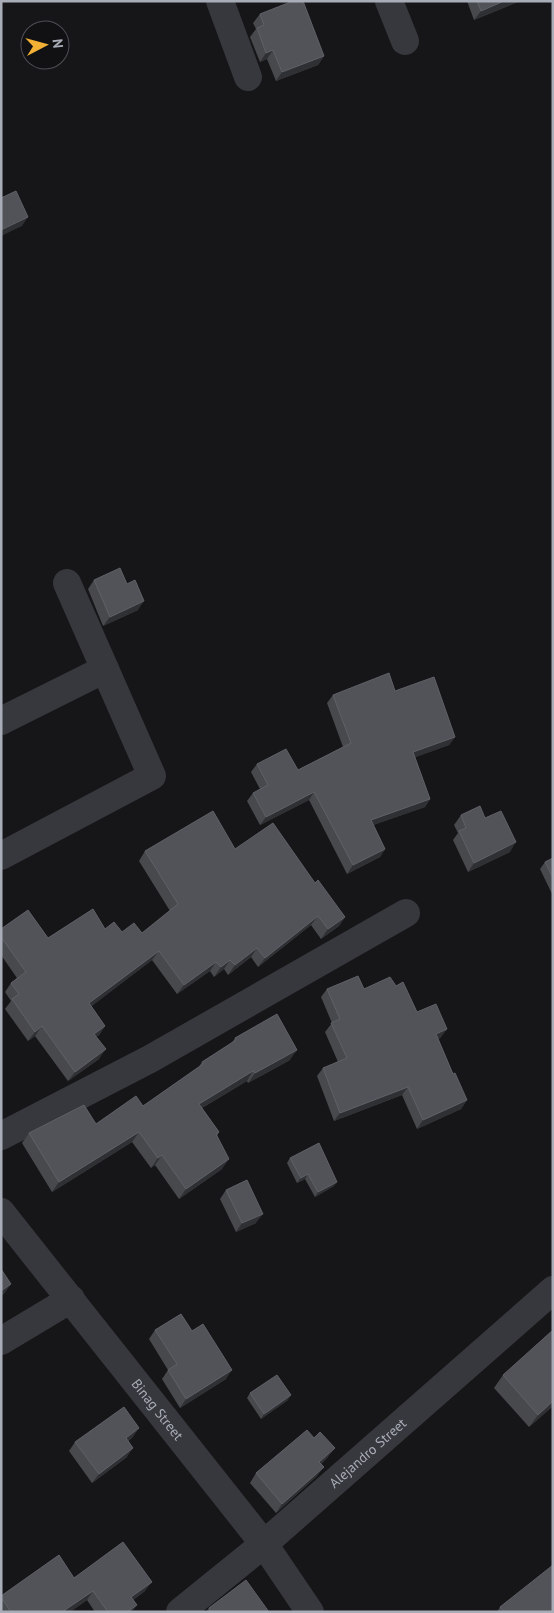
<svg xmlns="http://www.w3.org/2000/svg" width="554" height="1613" font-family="'PT Sans',sans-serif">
<rect width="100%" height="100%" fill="#161618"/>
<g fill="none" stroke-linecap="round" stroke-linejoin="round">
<g stroke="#37383d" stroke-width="28">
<path d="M220,1L248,77"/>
<path d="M389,1L405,41"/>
<path d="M1,721L105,669"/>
<path d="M1,856L152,776L67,583"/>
<path d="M1,1136L150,1059L406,913"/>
<path id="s1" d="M1,1212L264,1544L310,1612"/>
<path d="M1,1341L71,1299"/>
<path id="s2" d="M180,1612L264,1544L553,1290"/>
</g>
</g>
<g fill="#47494d">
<path d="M467,1H520L474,20Z"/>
<path d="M260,14L324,56L318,65L276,81L267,59L260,62L250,37L256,29L253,23Z"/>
<path d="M94,580L138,610L103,626L88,589Z"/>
<path d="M395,691L455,737L449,745L415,757L430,799L425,807L373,825L385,849L380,857L347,874L309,800L260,825L247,801L253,793L260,789L251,772L257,764L298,770L343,747L327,703L333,695Z"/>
<path d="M461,815L510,852L468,872L453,840L458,833L454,825Z"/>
<path d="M235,849L315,883L345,917L339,926L321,939L311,925L258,967L251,957L228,975L224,969L214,977L210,971L177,994L152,960L91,1006L105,1026L99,1035L96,1037L99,1059L68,1081L35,1036L28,1041L5,1009L11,1001L5,992L11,983L17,978L1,955V929L48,938L105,929L122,932L142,933L170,911L139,861L145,851Z"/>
<path d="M553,858V896L540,869L545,862Z"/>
<path d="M327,989H364L417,1012L447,1029L440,1038L438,1039L453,1074L467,1100L461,1109L417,1129L402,1095L334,1121L317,1076L323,1068L338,1062L325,1032L332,1023L321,997Z"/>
<path d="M235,1038L290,1060L248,1083L247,1081L202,1108L219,1132L217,1136L222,1169L179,1199L155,1165L151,1168L132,1142L52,1192L22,1143L29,1133L96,1124L143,1106L198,1068L202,1062L231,1044Z"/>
<path d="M290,1158L334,1186L315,1197L305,1179L297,1183L287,1163Z"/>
<path d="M226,1190L256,1223L236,1232L220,1199Z"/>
<path d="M155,1330L192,1331L226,1379L180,1408L162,1379L168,1370L149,1339Z"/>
<path d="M503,1375L553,1406L529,1427L494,1388Z"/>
<path d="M250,1393L288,1400L261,1419L247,1398Z"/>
<path d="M133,1437L128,1441L127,1457L92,1483L69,1451L75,1442Z"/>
<path d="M314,1438L328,1457L321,1464L317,1476L276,1513L250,1483L256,1473Z"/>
<path d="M74,1578L145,1591L133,1600L132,1612H95L87,1600L70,1612H1V1596Z"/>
<path d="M500,1607L553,1612H497Z"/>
<path d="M209,1608L269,1612H206Z"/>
</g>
<g fill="#2f3033">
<path d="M504,1H520L474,20L481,11Z"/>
<path d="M273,50L267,59L260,62L266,53Z"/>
<path d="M324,56L318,65L276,81L282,72Z"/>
<path d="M28,217L22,226L1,236V230Z"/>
<path d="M144,601L138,610L103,626L110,617Z"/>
<path d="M455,737L449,745L408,760L413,752Z"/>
<path d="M314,792L309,800L260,825L266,817Z"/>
<path d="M430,799L425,807L365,828L371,820Z"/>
<path d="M516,842L510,852L468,872L474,863Z"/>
<path d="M385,849L380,857L347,874L353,865Z"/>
<path d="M318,916L311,925L258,967L265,958Z"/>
<path d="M345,917L339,926L321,939L328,929Z"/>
<path d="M257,948L251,957L228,975L235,965Z"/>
<path d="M159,951L152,960L83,1013L89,1003Z"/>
<path d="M230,960L224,969L214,977L221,967Z"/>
<path d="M216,962L210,971L177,994L184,985Z"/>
<path d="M42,1026L35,1036L28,1041L35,1032Z"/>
<path d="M105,1026L99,1035L88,1043L94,1034Z"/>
<path d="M447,1029L440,1038L430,1043L436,1034Z"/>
<path d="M106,1049L99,1059L68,1081L75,1072Z"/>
<path d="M297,1050L290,1060L248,1083L255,1073Z"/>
<path d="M253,1071L247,1081L192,1114L199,1104Z"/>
<path d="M408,1087L402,1095L334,1121L340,1113Z"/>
<path d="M467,1100L461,1109L417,1129L423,1120Z"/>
<path d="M139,1132L132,1142L52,1192L59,1182Z"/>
<path d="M162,1155L155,1165L151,1168L158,1158Z"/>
<path d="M229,1159L222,1169L179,1199L186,1189Z"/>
<path d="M308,1174L305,1179L297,1183L301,1178Z"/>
<path d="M337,1182L334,1186L315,1197L318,1192Z"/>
<path d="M263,1214L256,1223L236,1232L242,1223Z"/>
<path d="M11,1284L4,1294L1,1296V1291Z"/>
<path d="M232,1370L226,1379L180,1408L186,1399Z"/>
<path d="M291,1395L288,1400L261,1419L264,1414Z"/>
<path d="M553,1401V1406L529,1427L538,1415Z"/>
<path d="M139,1428L133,1437L119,1447L126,1438Z"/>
<path d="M133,1448L127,1457L92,1483L99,1474Z"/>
<path d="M335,1448L328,1457L313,1471L319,1462Z"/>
<path d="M324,1467L317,1476L276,1513L282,1504Z"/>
<path d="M152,1582L145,1591L124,1606L131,1597Z"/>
<path d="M93,1591L87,1600L70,1612H62Z"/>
<path d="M137,1605L132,1612H127Z"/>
</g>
<g fill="#525359" stroke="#5f6168">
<path d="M293,1H303L324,56L282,72L273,50L266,53L257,28L264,25L260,14Z"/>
<path d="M477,1H504L481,11Z"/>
<path d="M16,191L28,217L1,230V198Z"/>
<path d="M120,568L127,584L135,580L144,601L110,617L94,580Z"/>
<path d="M389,673L395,691L434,677L455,737L413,752L430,799L371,820L385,849L353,865L314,792L266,817L253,793L268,785L257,764L286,749L298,770L351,743L333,695Z"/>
<path d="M480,806L485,818L501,811L516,842L474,863L459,831L466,828L461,815Z"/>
<path d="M213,811L235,849L273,823L315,883L318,880L345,917L328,929L318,916L265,958L257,948L235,965L230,960L221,967L216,962L184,985L159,951L89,1003L105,1026L94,1034L106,1049L75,1072L42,1026L35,1032L12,999L19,994L11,983L26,972L1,937V929L28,910L48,938L93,909L105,929L114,922L122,932L134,923L142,933L178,904L145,851Z"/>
<path d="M553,858V878L545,862Z"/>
<path d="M358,976L364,989L390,977L396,986L403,982L417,1012L436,1004L447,1029L436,1034L453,1074L455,1073L467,1100L423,1120L408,1087L340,1113L323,1068L347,1058L331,1023L340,1019L327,989Z"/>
<path d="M277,1014L297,1050L255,1073L253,1071L199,1104L219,1132L216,1134L229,1159L186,1189L162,1155L158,1158L139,1132L59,1182L29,1133L84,1105L96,1124L136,1096L143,1106L203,1064L202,1062L236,1040L235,1038Z"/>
<path d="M319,1143L337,1182L318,1192L308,1174L301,1178L290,1158Z"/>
<path d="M247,1180L263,1214L242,1223L226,1190Z"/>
<path d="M1,1269L11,1284L1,1291Z"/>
<path d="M181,1314L192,1331L203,1324L232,1370L186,1399L168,1370L177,1364L155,1330Z"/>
<path d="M553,1330V1401L538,1415L503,1375Z"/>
<path d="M277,1375L291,1395L264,1414L250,1393Z"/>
<path d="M124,1407L139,1428L126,1438L133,1448L99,1474L75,1442Z"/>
<path d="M307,1430L314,1438L320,1432L335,1448L319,1462L324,1467L282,1504L256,1473Z"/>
<path d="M123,1542L152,1582L131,1597L137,1605L127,1612H108L93,1591L62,1612H11L1,1597V1596L59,1555L74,1578Z"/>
<path d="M553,1565V1612H504L500,1607Z"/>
<path d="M246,1580L269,1612H211L209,1608Z"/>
</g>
<g text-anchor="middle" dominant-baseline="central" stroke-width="5" stroke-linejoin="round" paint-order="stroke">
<g font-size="14" fill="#a8adb8" stroke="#111113">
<text stroke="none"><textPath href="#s1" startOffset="252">Binag Street</textPath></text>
<text stroke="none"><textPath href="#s2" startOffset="246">Alejandro Street</textPath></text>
</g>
</g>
<rect width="554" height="1613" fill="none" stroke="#a8adb8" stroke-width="5"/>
<g transform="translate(45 45) rotate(84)"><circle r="24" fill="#111113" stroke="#4d4f55"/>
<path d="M0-4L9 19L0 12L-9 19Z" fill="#f2b134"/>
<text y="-8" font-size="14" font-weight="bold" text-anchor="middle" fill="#a8adb8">N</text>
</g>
</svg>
